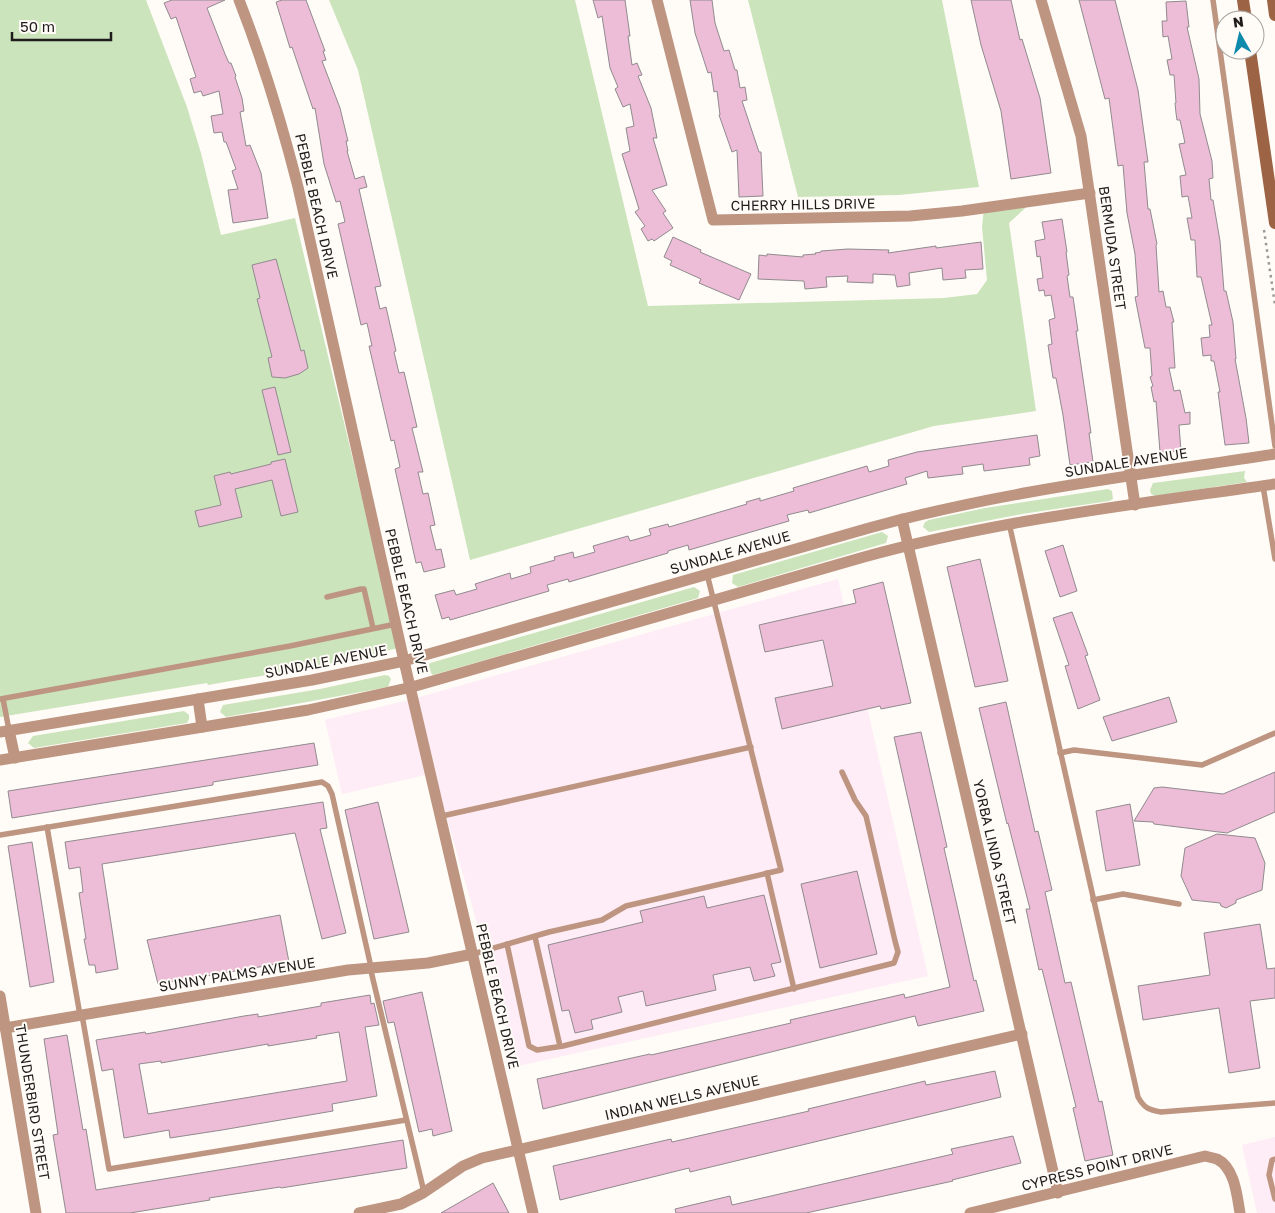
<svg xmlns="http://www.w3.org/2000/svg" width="1275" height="1213" font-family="'Golos Text',sans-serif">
<rect width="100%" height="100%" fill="#fffbf7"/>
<g fill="#feecf6">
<path d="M838,579L928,976L518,1066L434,773L342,794L325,720L413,699Z"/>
<path d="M1275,1137V1213H1257L1242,1145Z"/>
</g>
<g fill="#cce4bb">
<path d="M0,0H146L187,107L201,153L221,235L295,218L398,648C336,664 272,674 208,685L207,683L0,717Z"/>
<path d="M329,0H575L648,306L944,298L977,294L987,280L982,227L984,208L1033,201L1009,223L1036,411L934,426L470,560L358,70Z"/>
<path d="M748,0H942L979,187L899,195L798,197Z"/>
<path d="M1245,471L1244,478L1247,482L1155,496L1151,494L1150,490L1153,483Z"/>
<path d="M1108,489L1112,491L1113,499L1109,501L1022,514L929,532L923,527L925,522L929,520L985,508Z"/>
<path d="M882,532L888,536L886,543L738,587L732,583L733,575Z"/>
<path d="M694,587L700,591L698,598L433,675L431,673L429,665L430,663Z"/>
<path d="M385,675L389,676L391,679L388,687L226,717L220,712L223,705L320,689Z"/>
<path d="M184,711L189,715V719L187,723L34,748L28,743L33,736Z"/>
</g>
<g fill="#edbcd7" stroke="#908b8e" fill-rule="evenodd">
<path d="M172,0H225L207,8L225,54L229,63H231L236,76L235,77L242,98L244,111L240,112L246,146L250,145L261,173L268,218L233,223L228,190L238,189L232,171L236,169L226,142H224L222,132L214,133L211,116L223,114L219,91L203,96L201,91L194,93L190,79L196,77L176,17L171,19L164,3Z"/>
<path d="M282,0H306L325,51H323L326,60L322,61L340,108L348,141H346L348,151H347L355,179L364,176L367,187L359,189L381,286L375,287L380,309L386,307L396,351L394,352L399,373L404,372L417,427L412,428L423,472H418L423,494L428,493L435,525L430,526L436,550L441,549L445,567L424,572L421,562L416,563L395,469L400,467L394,440L391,441L369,346H372L367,323L361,325L338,224L345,222L340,201L336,202L324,164L315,108L313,109L292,47L290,48L276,2Z"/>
<path d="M593,0H625L630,36H628L632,65L637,63L642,75L638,76L651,108L657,138H653L667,185L652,190L666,211L663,213L673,228L654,241L652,239L648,241L641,229L645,226L635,212L639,209L622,154L630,151L626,128L634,126L630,104L623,107L615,89L618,87L610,68L602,16L598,18Z"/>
<path d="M690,0H712L715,23L724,51L729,50L735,70H737L740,88L745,87L747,100L742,101L759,152H761L763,196L739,197L737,150L732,152L719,115H720L717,91L714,92L711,72L708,73L695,33Z"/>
<path d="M971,0H1011L1020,40L1022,39L1040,98L1051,173L1011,179L1001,111L981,45Z"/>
<path d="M1079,0H1115L1138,90L1148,162H1144L1148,209H1150L1157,244L1156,245L1159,292L1163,291L1166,307H1170L1174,322H1172L1175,368H1169L1174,391L1180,390L1185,413L1190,412V424L1179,425L1181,451L1160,452L1156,401L1154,402L1151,387L1153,386L1150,377L1152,376L1150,348H1145L1135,297L1138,296L1135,254L1127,213L1123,165L1118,166L1109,98L1105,99Z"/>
<path d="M1186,1L1189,27H1187L1199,79L1200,114L1212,161L1213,178L1209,179L1211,200H1213L1220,241L1224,291H1226L1233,322L1236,359H1235L1246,418L1249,443L1225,445L1218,392H1220L1214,361H1211V355L1203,356L1201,338L1210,337L1209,325H1212L1201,277H1197L1195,240H1191L1187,218H1192L1188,196L1182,197L1180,176L1186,175L1179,144L1185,143L1180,120H1177L1176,113L1175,103H1176L1174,75H1170L1167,60L1172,59L1168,36L1163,37L1162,21H1167L1166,2Z"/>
<path d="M1062,219L1067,252H1066L1069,275L1067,276L1070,297H1073L1078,331H1076L1091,433H1089L1093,462L1070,465L1063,415L1056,378H1053L1048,345L1052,344L1049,320L1055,318L1051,295L1045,296L1044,290L1039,291L1037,279L1043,278L1040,256L1037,257L1035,241L1045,239L1042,222Z"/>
<path d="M673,237L701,250L700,252L751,274L739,300L699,283L701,279L670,265L672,261L664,257Z"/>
<path d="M981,242L983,269L965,270L966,278L943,280L942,268L909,273L910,285L897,287L895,275L873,274V283L847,282L848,276L826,277L827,287L805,289L804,281L758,279L759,255L767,256V254L803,257V255L816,254L815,253L821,252V251L848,249L889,250L888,253L936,246V248Z"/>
<path d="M276,259L301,351L304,350L308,368L299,374L285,378L272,377L268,358L272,357L257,299L260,298L252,265Z"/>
<path d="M275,387L291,452L278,455L262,390Z"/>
<path d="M1037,435L1040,456L1029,458L1030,465L984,471L983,464L962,467L963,474L928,478L927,471L905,478L907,484L809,513L808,510L787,515L789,521L689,550L688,545L668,551V553L569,582L568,579L547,585L549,591L450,620L449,617L442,619L435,595L454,590L456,595L477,589L475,584L510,573L511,579L531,573L530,567L555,560L554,557L573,552L574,558L595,552L593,546L628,536L630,541L651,535L649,529L668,524L669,527L747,504L746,502L760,498V501L794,491L793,488L867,466L869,472L889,466L888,460L917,452Z"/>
<path d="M285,459L298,512L281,516L272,480L235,489L242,517L199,527L195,511L221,505L214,476L230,472L231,474L271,464V462Z"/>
<path d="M1063,545L1077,591L1060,597L1045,551Z"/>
<path d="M980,559L1008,681L975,687L947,567Z"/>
<path d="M883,582L911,703L881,709L880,706L782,729L775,698L833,686L823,640L765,652L759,625L856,603L853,590Z"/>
<path d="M1072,612L1088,655L1085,656L1100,700L1078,709L1065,666L1069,665L1053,618Z"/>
<path d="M1169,697L1177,722L1112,741L1103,717Z"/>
<path d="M1006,702L1035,832L1038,831L1052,890L1045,892L1065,983L1071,982L1099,1102L1102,1101L1113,1155L1085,1161L1073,1108L1076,1107L1042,969L1039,970L1026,909H1030L1008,823L1007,824L979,708Z"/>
<path d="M921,732L947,847L944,848L974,981L976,980L984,1011L918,1026L915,1016L543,1109L537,1079L650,1054L651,1055L791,1023L790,1020L904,994L905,998L950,987L894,737Z"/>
<path d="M314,743L318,765L213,782V785L12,818L8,791Z"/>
<path d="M1275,772V812L1227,833L1154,824L1153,822L1134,821L1154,788L1162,787L1223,794Z"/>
<path d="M323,802L327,828L320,829L346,933L322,939L295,833L102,864L118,969L96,973L95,965H89L84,939H86L79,893L83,892L80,867L69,869L65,842Z"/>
<path d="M378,802L409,932L374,939L345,810Z"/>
<path d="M1130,804L1140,865L1106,871L1096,811Z"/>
<path d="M1217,834L1255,838L1265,863L1262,890L1236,900V903L1226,908L1221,906L1220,903L1192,900L1181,876L1185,848Z"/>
<path d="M32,842L54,982L30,987L8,846Z"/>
<path d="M857,871L877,954L820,968L801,884Z"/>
<path d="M764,895L781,962L771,964L775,976L754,981L750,967L713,975L716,990L646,1006L643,991L618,997L622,1012L591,1020L593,1029L575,1033L569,1010L562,1011L548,945L643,922L640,911L704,896L707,908Z"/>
<path d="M280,915L289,962L158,984L147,940Z"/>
<path d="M1260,924L1267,969L1275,968V998L1250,1001L1260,1068L1229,1073L1219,1008L1143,1020L1138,986L1210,975L1204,933Z"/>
<path d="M422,992L452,1131L433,1136L432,1129L419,1132L394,1022L388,1023L383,1001Z"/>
<path d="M370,995L371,1004L374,1003L379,1025L365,1027L377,1096L332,1104L333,1111L222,1130L170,1138L169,1130L124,1138L113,1069L102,1071L96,1040L145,1032L146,1034L244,1016L258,1014V1017L321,1006V1003ZM339,1032L347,1081L148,1114L139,1064L161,1061V1063L268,1044V1046L317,1038L316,1036Z"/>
<path d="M67,1035L83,1130L86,1129L96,1190L403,1140L407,1168L281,1188L280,1187L209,1198L210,1200L130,1213H66L53,1135L58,1134L44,1039Z"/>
<path d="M995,1071L1001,1097L690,1172L689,1168L560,1200L553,1166L671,1139L672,1142L809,1111L808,1109L925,1081L926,1085Z"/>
<path d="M1013,1136L1021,1163L952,1180L953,1181L806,1213H676L675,1209L730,1196L732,1205L953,1154L951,1149Z"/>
<path d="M493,1183L509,1213H441Z"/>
</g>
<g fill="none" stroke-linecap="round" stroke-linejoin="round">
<path stroke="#9b9895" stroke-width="2.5" stroke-dasharray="2.5 4" stroke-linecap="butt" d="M1264,230L1275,305"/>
<g stroke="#bd9580" stroke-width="5.5">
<path d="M1213,0L1275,446"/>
<path d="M1263,486L1275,559"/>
<path d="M1009,523L1138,1097C1144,1108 1149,1110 1161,1112L1275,1103"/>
<path d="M327,597L361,589H364L373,628"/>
<path d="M0,699L290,646L396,624"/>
<path d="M3,699L9,730"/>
<path d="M1060,753L1074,750L1202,765L1275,733"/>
<path d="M442,816L751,747"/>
<path d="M47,827L80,1015"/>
<path d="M0,835L322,782L328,786L332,794L371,967"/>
<path d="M767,873L794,989"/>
<path d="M1093,900L1123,894L1179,904"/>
<path d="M535,937L560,1046"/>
<path d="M507,944L529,1046L537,1050L563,1046L894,963L898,952L895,941L866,816L855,800L842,772"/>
<path d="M473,954L549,932L602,920L626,906L781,870L707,574"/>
<path d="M370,967L424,1192"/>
<path d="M82,1015L109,1169L406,1120"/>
<path d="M1275,1159L1272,1160L1269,1175L1275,1199"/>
</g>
<g stroke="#bd9580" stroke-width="11">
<path d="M239,0C263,61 282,124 298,187L404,661L533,1213"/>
<path d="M657,0L713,220L910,216L962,211L1090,193"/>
<path d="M1041,0L1081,136L1135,505"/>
<path d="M902,519L1058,1193"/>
<path d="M198,699L202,727"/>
<path d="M9,730L15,758"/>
<path d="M0,732L312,680L404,661L869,528C1002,491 1139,475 1275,454"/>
<path d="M0,760L308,710L412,687L864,557C998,520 1137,504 1275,484"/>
<path d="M0,996L36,1213"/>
<path d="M5,1028L348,970L428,963L473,954"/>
<path d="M359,1213L401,1204L423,1193L463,1166L482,1158L1022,1034"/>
<path d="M970,1213L1205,1156C1209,1157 1213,1158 1217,1159C1235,1168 1237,1196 1240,1213"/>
</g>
<g stroke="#9c6344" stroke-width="12">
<path d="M1243,0L1246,20"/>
<path d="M1273,0L1275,15"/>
<path d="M1250,50L1275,223"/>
</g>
</g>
<g text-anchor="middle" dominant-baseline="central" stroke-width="4" stroke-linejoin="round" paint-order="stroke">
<g font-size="14" fill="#1f1d1c" stroke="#fffbf7">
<text transform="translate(803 204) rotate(-1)">CHERRY HILLS DRIVE</text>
<text transform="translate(317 206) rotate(77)">PEBBLE BEACH DRIVE</text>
<text transform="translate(1113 248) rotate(82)">BERMUDA STREET</text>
<text transform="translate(1126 462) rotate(-9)">SUNDALE AVENUE</text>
<text transform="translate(730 552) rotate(-16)">SUNDALE AVENUE</text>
<text transform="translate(407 601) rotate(77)">PEBBLE BEACH DRIVE</text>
<text transform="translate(326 661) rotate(-11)">SUNDALE AVENUE</text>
<text transform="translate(995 852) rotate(77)">YORBA LINDA STREET</text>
<text transform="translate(237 974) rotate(-9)">SUNNY PALMS AVENUE</text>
<text transform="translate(498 996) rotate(77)">PEBBLE BEACH DRIVE</text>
<text transform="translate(682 1097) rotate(-13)">INDIAN WELLS AVENUE</text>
<text transform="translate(33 1102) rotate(81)">THUNDERBIRD STREET</text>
<text transform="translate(1097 1167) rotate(-14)">CYPRESS POINT DRIVE</text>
</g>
</g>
<g transform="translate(1240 35) rotate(352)"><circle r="24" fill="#fffbf7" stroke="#a5a29f"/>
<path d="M0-4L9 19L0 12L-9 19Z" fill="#0e8aac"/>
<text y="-8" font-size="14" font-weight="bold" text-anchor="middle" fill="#1f1d1c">N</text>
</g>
<path d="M12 32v8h99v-8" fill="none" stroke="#1f1d1c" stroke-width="2.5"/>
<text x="20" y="32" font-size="15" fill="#1f1d1c" stroke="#fffbf7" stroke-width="4" paint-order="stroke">50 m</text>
</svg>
